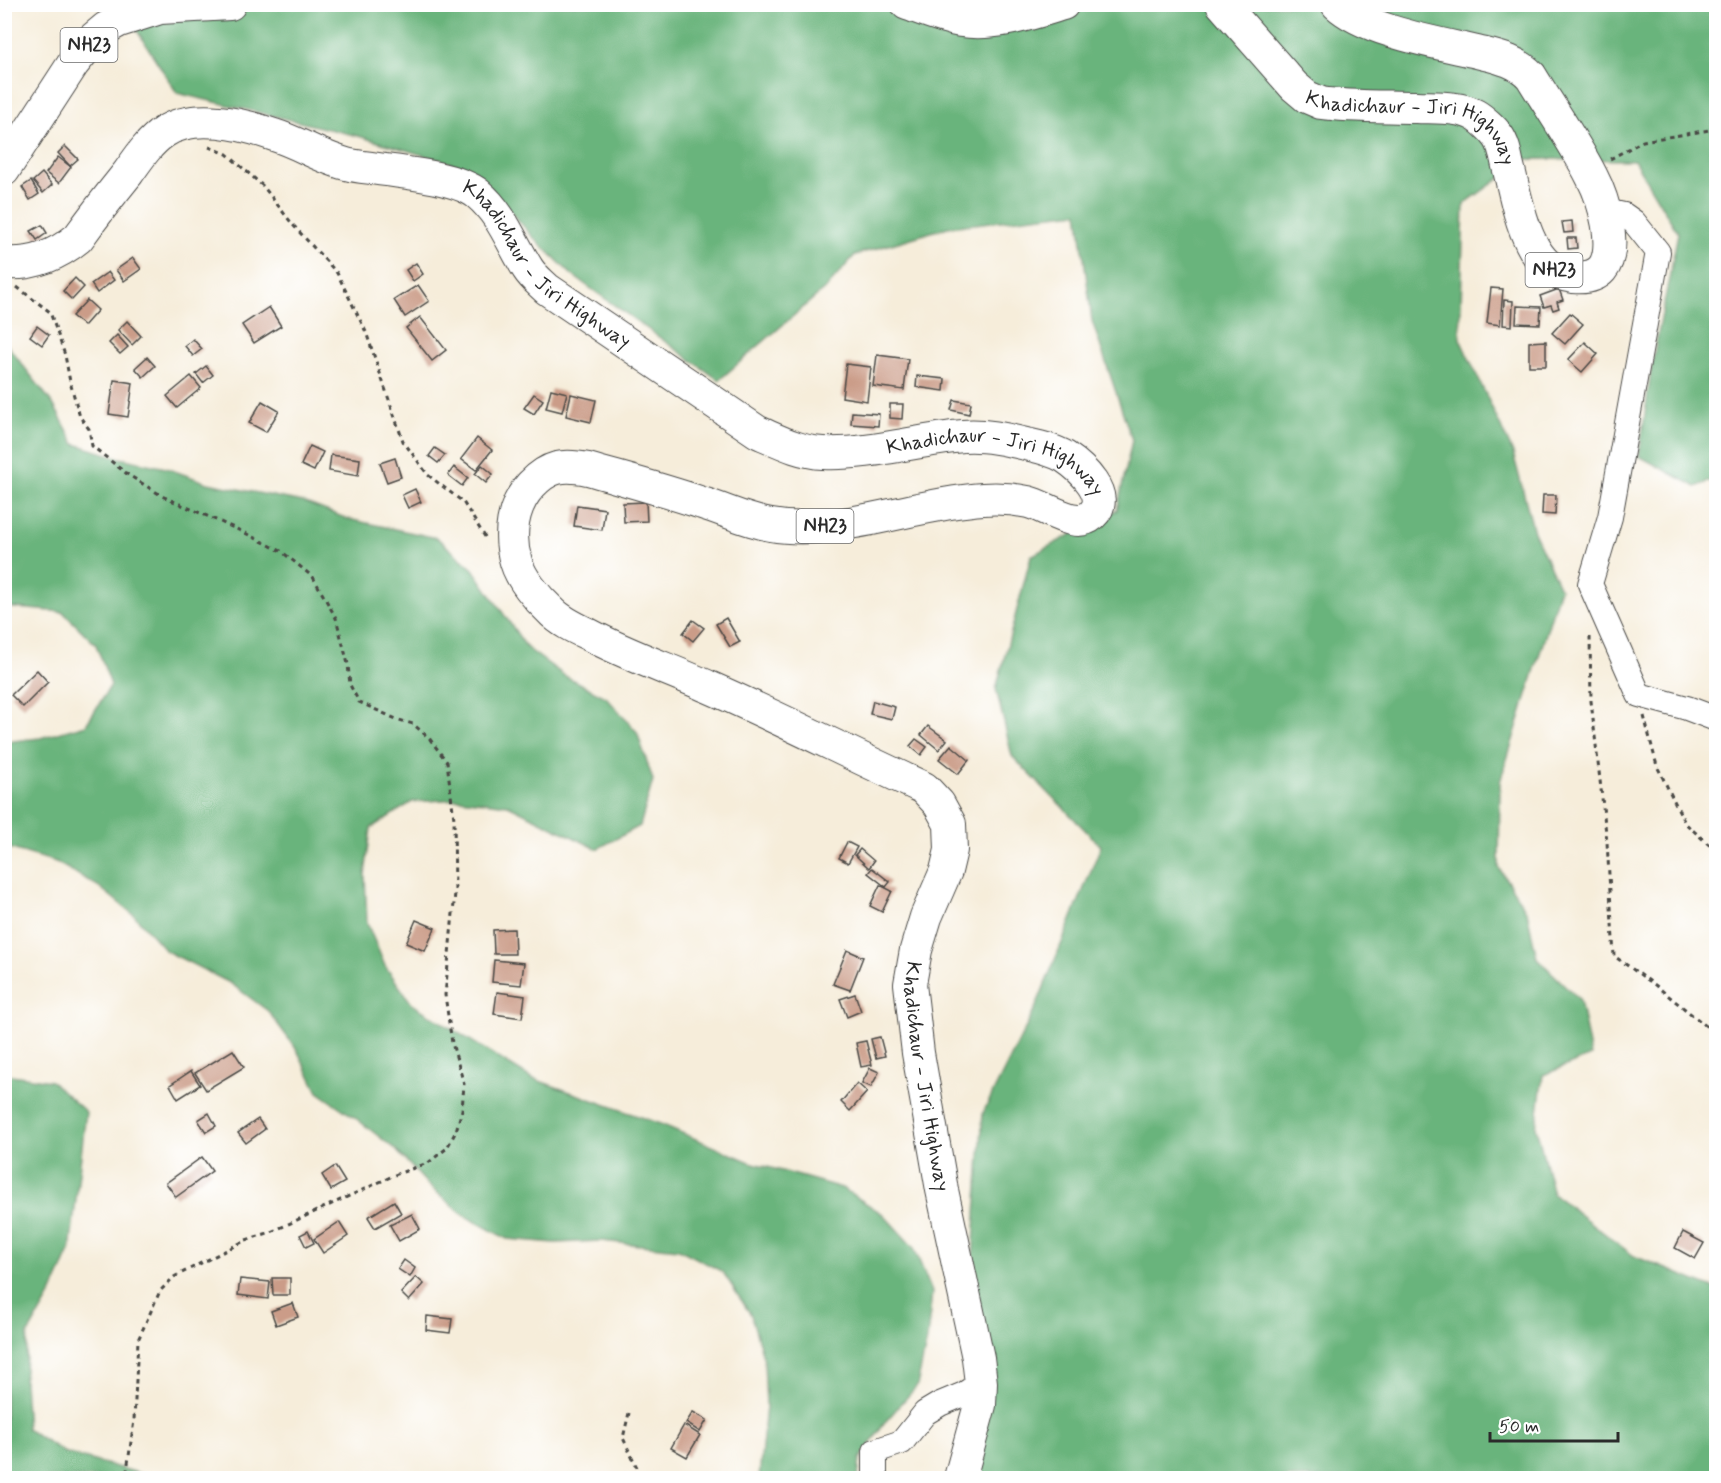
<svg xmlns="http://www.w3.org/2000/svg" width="1721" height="1483" font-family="Mynerve,sans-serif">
<rect width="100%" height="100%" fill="#fff"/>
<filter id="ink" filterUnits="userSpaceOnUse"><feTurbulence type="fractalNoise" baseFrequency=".0167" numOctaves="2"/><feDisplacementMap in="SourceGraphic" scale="12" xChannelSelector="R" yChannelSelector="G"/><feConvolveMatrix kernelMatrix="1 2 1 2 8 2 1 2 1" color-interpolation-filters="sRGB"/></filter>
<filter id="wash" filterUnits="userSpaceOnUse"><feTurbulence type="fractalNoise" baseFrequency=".008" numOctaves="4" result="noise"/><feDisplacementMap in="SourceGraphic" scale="24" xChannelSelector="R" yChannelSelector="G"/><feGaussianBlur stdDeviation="1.35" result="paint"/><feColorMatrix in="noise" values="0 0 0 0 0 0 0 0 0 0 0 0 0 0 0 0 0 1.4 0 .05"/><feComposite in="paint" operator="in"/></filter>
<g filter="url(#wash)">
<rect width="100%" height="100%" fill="#f6edda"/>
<g fill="#69b47c" stroke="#4a7054" stroke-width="1.5">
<path d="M114,5H1716V479L1696,487L1639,456L1652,364L1678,233L1634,160L1527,159L1464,204L1460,339L1513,453L1534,532L1560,588L1500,782L1499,868L1527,912L1537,958L1580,1000L1591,1056L1543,1075L1536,1127L1553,1194L1634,1256L1716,1289V1478H976L973,1257L983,1113L1035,1009L1101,846L1012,756L996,689L1031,556L1117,510L1132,440L1092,321L1078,212L948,227L855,255L828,286L719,380L572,275L532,236L474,170L358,136L177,93L124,10Z"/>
<path d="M4,341L53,404L75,444L120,458L166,468L208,483L303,502L348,519L437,538L473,569L527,648L565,676L606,697L637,732L653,780L640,826L597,849L508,805L460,799L412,802L371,828L365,875L367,923L385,966L412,1004L531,1078L663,1125L750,1162L842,1188L883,1214L914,1248L932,1292L927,1340L917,1386L886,1421L860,1459L858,1478H759L766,1406L764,1360L751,1315L723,1272L679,1249L601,1241L555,1243L507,1239L465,1216L429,1186L396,1150L358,1120L318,1092L297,1050L268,1011L230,983L166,951L134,915L98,886L56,862L5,847V742L40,738L86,725L111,685L96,645L63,612L5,607Z"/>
<path d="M5,1074L51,1081L86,1112L70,1251L51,1294L28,1334L24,1381L27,1429L65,1453L142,1474L148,1478H5Z"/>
</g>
<g id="blocks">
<g fill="#cb9c88">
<path d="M65,146L78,159L70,166L58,153Z"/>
<path d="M58,157L71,167L59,183L46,173Z"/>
<path d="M42,173L52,185L43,193L33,181Z"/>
<path d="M31,181L39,194L30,200L22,187Z"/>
<path d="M1572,221L1573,232L1564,233L1562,222Z"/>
<path d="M42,225L47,233L37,240L31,231Z"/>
<path d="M1567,238H1576L1577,248L1568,249Z"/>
<path d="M133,258L141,269L124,281L116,270Z"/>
<path d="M416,263L423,274L413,281L406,270Z"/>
<path d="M108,272L114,280L97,293L91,284Z"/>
<path d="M75,278L84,287L72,300L63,291Z"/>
<path d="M418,285L429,301L405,317L394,300Z"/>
<path d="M1491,288L1503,289L1500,325L1487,323Z"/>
<path d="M1559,289L1563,300L1557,302L1559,308L1553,310L1551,305L1544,307L1540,296Z"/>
<path d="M87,300L98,310L84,326L72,316Z"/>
<path d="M1504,300L1513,301L1512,326L1503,325Z"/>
<path d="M1517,306L1541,307L1540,324L1516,323Z"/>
<path d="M269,307L281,326L254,343L242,325Z"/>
<path d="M1570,313L1583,324L1565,344L1552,333Z"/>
<path d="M420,317L446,350L432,361L406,328Z"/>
<path d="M127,321L141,336L132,345L118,330Z"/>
<path d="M37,326L49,335L42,345L30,336Z"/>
<path d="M117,335L128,347L120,354L109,343Z"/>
<path d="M193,339L202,349L193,356L185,346Z"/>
<path d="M1546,341V366H1529V342Z"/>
<path d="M1585,342L1598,354L1582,372L1568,360Z"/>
<path d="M877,355L908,359L904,390L873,386Z"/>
<path d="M147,357L155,366L143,377L135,368Z"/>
<path d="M846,364L871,367L867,401L842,397Z"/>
<path d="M206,366L213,375L203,383L196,374Z"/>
<path d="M191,376L201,388L177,408L167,396Z"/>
<path d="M917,376L945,379L944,391L916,387Z"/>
<path d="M114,380L133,383L128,417L109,414Z"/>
<path d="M551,389L567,393L562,412L546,408Z"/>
<path d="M534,394L543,400L534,414L524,408Z"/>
<path d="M571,394L596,400L591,422L566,416Z"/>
<path d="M954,400L971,403L969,414L951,410Z"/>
<path d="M262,401L279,411L266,432L249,423Z"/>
<path d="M890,404H903L902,419L890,418Z"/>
<path d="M852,412L879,414L878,426L851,424Z"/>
<path d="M477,438L492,450L476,470L461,459Z"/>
<path d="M310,446L323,452L314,471L301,465Z"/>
<path d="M435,448L445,455L438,463L429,456Z"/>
<path d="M331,455L360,459L358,476L329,471Z"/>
<path d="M395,458L401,477L387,482L380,463Z"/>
<path d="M482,465L493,474L486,483L475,474Z"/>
<path d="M454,467L468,478L462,486L448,475Z"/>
<path d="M415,489L421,502L408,508L402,495Z"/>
<path d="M1543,495H1556L1555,515L1542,514Z"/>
<path d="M646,502L647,521L624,522L623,503Z"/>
<path d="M577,505L605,509L602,530L574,526Z"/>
<path d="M726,618L740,642L730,647L716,624Z"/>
<path d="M693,620L704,628L693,641L683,633Z"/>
<path d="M37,670L48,682L23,707L11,695Z"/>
<path d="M873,701L895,707L892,719L870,714Z"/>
<path d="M928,726L947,740L939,750L921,735Z"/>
<path d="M916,739L927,747L921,755L910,746Z"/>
<path d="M951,745L969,760L958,774L939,759Z"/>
<path d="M847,842L857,847L848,863L839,858Z"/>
<path d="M860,849L874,861L869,868L855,855Z"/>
<path d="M872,868L890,882L886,887L868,873Z"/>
<path d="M880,885L892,891L882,912L870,906Z"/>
<path d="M416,920L435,928L425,951L406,943Z"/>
<path d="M514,929L515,954H494L493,930Z"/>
<path d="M847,950L863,957L850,990L833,984Z"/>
<path d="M494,960L524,963L521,985L492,982Z"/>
<path d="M497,992L525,996L522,1018L494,1014Z"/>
<path d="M855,994L861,1011L847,1017L840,999Z"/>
<path d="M880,1037L885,1056L876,1058L871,1039Z"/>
<path d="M866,1041L872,1065L861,1067L856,1043Z"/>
<path d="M233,1050L244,1067L206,1090L195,1073Z"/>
<path d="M870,1068L879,1072L871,1087L862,1083Z"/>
<path d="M191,1071L200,1085L178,1099L170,1085Z"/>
<path d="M857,1083L867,1092L850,1111L841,1102Z"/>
<path d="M209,1113L216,1126L206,1132L198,1120Z"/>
<path d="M258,1119L265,1129L246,1143L238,1133Z"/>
<path d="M202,1157L212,1171L176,1197L166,1183Z"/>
<path d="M335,1166L345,1182L331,1190L322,1175Z"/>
<path d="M394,1201L401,1213L375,1228L368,1217Z"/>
<path d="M412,1214L420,1229L399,1241L390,1225Z"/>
<path d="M339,1222L348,1236L323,1253L314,1239Z"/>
<path d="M308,1231L314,1243L306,1247L300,1235Z"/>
<path d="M1683,1232L1704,1243L1695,1259L1675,1248Z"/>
<path d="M404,1260L415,1268L410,1277L398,1269Z"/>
<path d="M416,1277L424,1284L409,1301L401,1293Z"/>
<path d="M272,1278H290V1295H273Z"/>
<path d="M240,1279L270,1282L268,1299L238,1295Z"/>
<path d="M293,1303L298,1317L276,1325L271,1311Z"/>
<path d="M427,1316L452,1319L450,1333L426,1330Z"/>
<path d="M693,1412L707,1420L700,1432L686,1423Z"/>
<path d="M684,1425L700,1435L687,1457L671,1448Z"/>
</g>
</g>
</g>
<g filter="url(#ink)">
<use href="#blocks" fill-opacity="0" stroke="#494845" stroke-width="1.5"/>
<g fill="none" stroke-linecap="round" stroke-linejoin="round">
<defs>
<g id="minor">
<path d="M1605,211L1624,215L1634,222L1658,252L1610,517L1590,584L1639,695L1687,708L1716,719"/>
<path d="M875,1478V1451L902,1442L925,1413L940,1404L964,1394L981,1383"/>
</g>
<g id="major">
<path d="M907,4C924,10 943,18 961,21C996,26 1030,14 1063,4"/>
<path id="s1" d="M1222,4L1294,86L1307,97L1321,103C1352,107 1384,106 1416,107C1434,108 1459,106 1475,115C1482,119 1493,129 1498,136C1504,144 1506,157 1508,166C1518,203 1526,271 1573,277C1583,278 1595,277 1602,269C1619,249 1603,198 1592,177C1575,143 1551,109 1531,76C1516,60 1497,57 1477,52C1438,43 1366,31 1337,4"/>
<path d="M4,170L73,64L94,38L106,28L119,21L160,8L230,4"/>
<path id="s2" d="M4,263C33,265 56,256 78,238C94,216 111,194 128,173C138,159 149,142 164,132C194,112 243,124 274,135C300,143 323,159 350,165C383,171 453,174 478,194C502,214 512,244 528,269C533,277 541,283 547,289L758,432C779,441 800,452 823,453C870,455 917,440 963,436C984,434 1006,439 1026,444C1039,447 1053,450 1065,457C1080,467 1113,496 1092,515C1075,530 1046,506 1028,502C1014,499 998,498 983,499C916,503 836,537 771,525C747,521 725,510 702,503C664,490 626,480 588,469C563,464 549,466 531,485C512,506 508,535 516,562C521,579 537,598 550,610C560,621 575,628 588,634C627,655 669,669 709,687C782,719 852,755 924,788L939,804L950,824L951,850L946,871L926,917L916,950L910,984L918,1053L942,1190L978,1358L981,1383L980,1405L960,1478"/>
</g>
</defs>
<use href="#minor" stroke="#494845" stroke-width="26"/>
<use href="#major" stroke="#494845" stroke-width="34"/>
<g stroke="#494845" stroke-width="3" stroke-dasharray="4.5 4.5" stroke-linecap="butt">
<path d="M209,147L227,154L263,186L293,225L337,273L366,332L403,441L428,475L463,502L487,540"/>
<path d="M1610,159L1643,141L1716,129"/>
<path d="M17,287L50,312L65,355L70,382L80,417L89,429L92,446L127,474L164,497L243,532L281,551L313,577L336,618L348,664L350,685L359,702L396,719L413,724L429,738L447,762L454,819L455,893L445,995L452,1043L464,1084L462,1110L456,1131L447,1148L428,1163L397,1174L271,1232L246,1240L174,1277L160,1291L138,1340L134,1420L126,1478"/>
<path d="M1590,637L1591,701L1607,842L1614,956L1655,985L1716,1034"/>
<path d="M1644,716L1657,766L1685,823L1716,851"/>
<path d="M629,1413L623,1438L642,1478"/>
</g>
<use href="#minor" stroke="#fff" stroke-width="24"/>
<use href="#major" stroke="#fff" stroke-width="32"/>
</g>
</g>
<g text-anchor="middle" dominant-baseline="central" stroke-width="4.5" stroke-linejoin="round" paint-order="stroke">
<g fill="#fff" stroke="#6b6b6b" stroke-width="1.5">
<rect x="60.5" y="28" width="57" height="34" rx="4.5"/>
<rect x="1525.5" y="253" width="57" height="34" rx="4.5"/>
<rect x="796.5" y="509" width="57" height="34" rx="4.5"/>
</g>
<g font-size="20" font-weight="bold" fill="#2b2b2b">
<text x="89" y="45">NH23</text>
<text x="1554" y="270">NH23</text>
<text x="825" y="526">NH23</text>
</g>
<g font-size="21" fill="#2b2b2b" stroke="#fff">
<text stroke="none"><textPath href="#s1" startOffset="242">Khadichaur - Jiri Highway</textPath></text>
<text stroke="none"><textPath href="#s2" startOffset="645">Khadichaur - Jiri Highway</textPath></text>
<text stroke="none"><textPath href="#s2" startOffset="1167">Khadichaur - Jiri Highway</textPath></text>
<text stroke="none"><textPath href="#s2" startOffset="2750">Khadichaur - Jiri Highway</textPath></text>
</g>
</g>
<rect width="1721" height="1483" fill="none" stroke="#fff" stroke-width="24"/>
<path d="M1490 1432v9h128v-9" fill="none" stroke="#2b2b2b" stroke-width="3"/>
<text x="1499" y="1432" font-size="18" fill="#2b2b2b" stroke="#ffffff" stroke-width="4.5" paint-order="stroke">50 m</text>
</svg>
